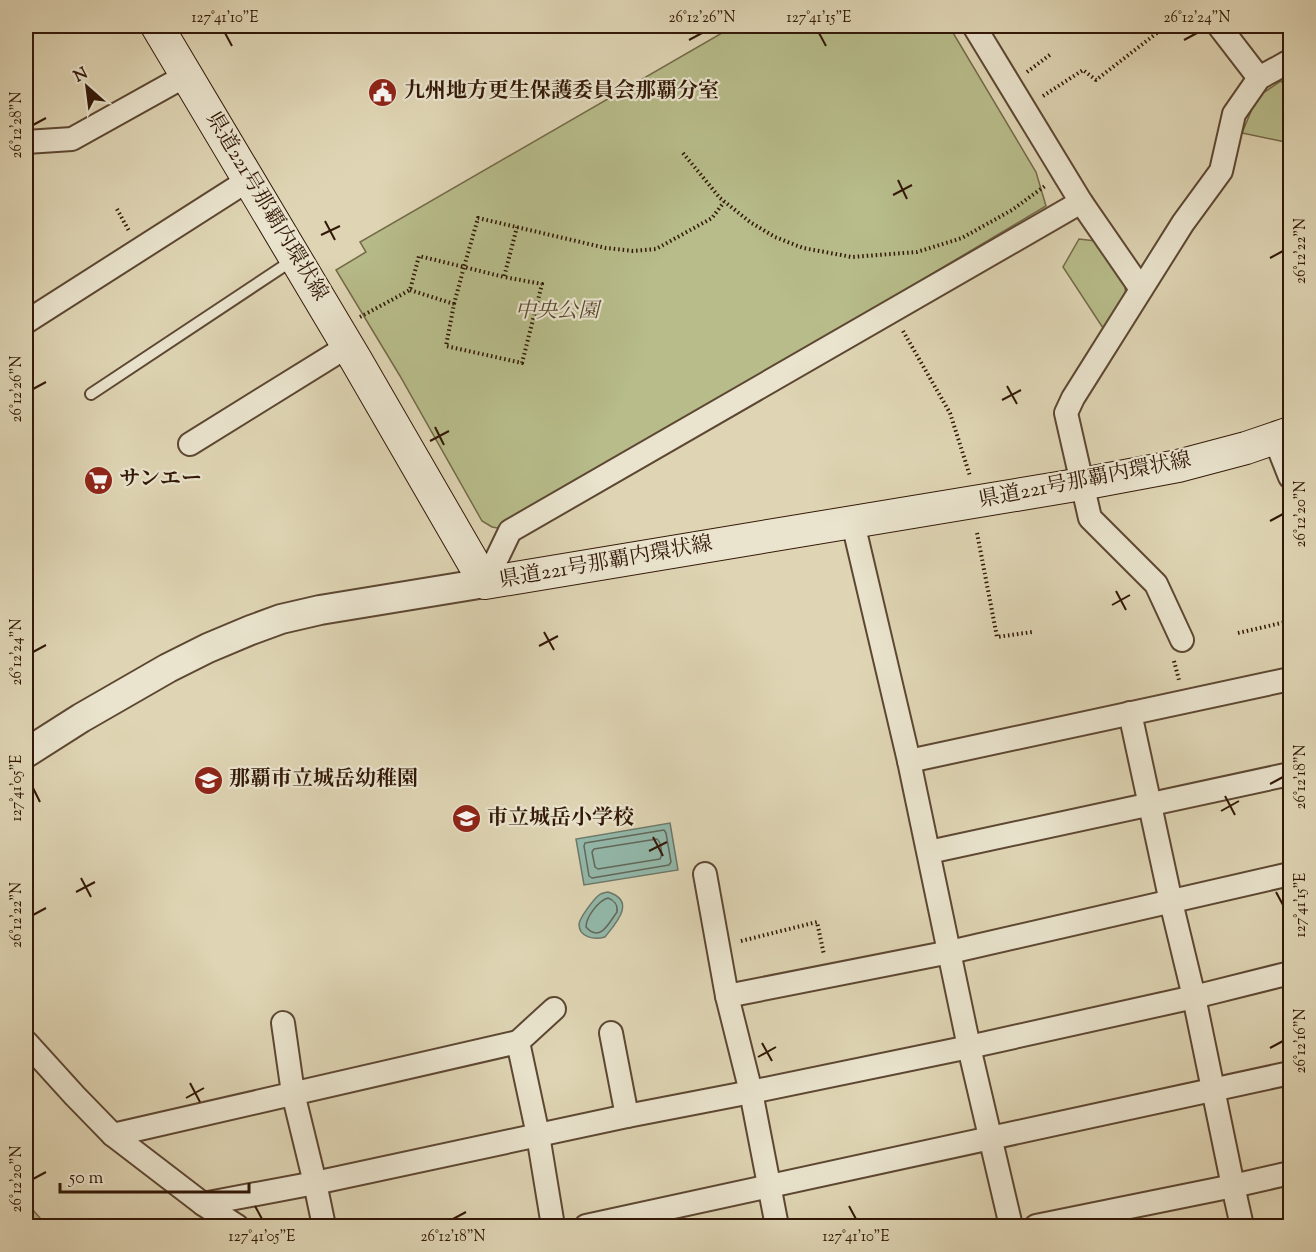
<svg xmlns="http://www.w3.org/2000/svg" width="1316" height="1252" font-family="'Sorts Mill Goudy','Noto Serif JP',serif">
<rect width="100%" height="100%" fill="#dfd5b4"/>
<filter id="stains"><feTurbulence type="fractalNoise" baseFrequency=".00333" numOctaves="4"/><feColorMatrix values="0 0 0 0 .2 0 0 0 0 .09 0 0 0 0 .02 0 0 0 .5 -.17"/></filter>
<radialGradient id="worn" r=".72"><stop offset=".6" stop-color="#630" stop-opacity="0"/><stop offset="1" stop-color="#630" stop-opacity=".3"/></radialGradient>
<g fill="#b7bc8a" stroke="#746a48" stroke-width="1.5">
<path d="M734,26H949L1036,172L1046,206L503,529L492,527L482,521L400,376L336,270L366,252L360,242Z"/>
<path d="M1281,81L1290,92V143L1242,133L1257,97Z"/>
<path d="M1079,239L1096,241L1124,281L1126,295L1105,331L1063,267Z"/>
<path d="M26,1208L32,1209L47,1226H26Z"/>
</g>
<g fill="#93b9ac" stroke="#6c796a" stroke-width="1.5">
<path d="M670,823L678,870L584,885L576,839Z"/>
<path d="M608,892C637,901 616,923 605,937C595,940 579,938 579,924C580,917 594,899 599,895C602,893 604,893 608,892Z"/>
</g>
<g fill="none" stroke-linecap="round" stroke-linejoin="round">
<g stroke="#62685a" stroke-width="1.5">
<path d="M664,830L666,833L671,862L669,865L592,878L589,876L584,846L585,843Z"/>
<path d="M657,839C661,842 663,854 660,859L598,869L595,867L592,852L594,849Z"/>
<path d="M608,898C614,900 618,905 617,912C609,923 600,943 586,927C586,917 598,901 608,898Z"/>
</g>
<defs>
<path id="service" d="M91,394L293,260"/>
<g id="minor">
<path d="M974,26L1081,202L1141,289"/>
<path d="M1219,26L1259,78"/>
<path d="M26,142L72,139L187,75"/>
<path d="M26,322L250,179"/>
<path d="M1275,439L1290,477"/>
<path d="M190,444L348,346"/>
<path d="M853,523L909,761L969,1047L1011,1226"/>
<path d="M485,583L510,531L1081,202"/>
<path d="M1182,640L1156,584L1090,518L1066,413L1073,398L1183,223L1221,171L1234,114L1259,78L1290,61"/>
<path d="M1130,713L1171,902L1194,997L1233,1186L1242,1226"/>
<path d="M909,761L1290,679"/>
<path d="M929,852L1290,774"/>
<path d="M705,874L727,996L751,1092L777,1226"/>
<path d="M727,996L950,952L1290,874"/>
<path d="M283,1023L293,1093L315,1183L324,1226"/>
<path d="M611,1033L627,1116"/>
<path d="M26,1042L75,1096L113,1135L203,1204L237,1226"/>
<path d="M113,1135L518,1042"/>
<path d="M203,1204L315,1183L627,1116L751,1092L969,1047L1194,997L1290,973"/>
<path d="M553,1226L538,1135L518,1042L554,1009"/>
<path d="M586,1226L1290,1073"/>
<path d="M1036,1226L1233,1186L1290,1173"/>
</g>
<path id="tertiary" d="M26,753L81,718L168,668L208,648L251,630L281,619L320,610L485,583"/>
<path id="secondary" d="M157,26L356,360L485,583L1082,484L1178,466L1246,448L1290,433"/>
</defs>
<use href="#service" stroke="#5d4732" stroke-width="14"/>
<use href="#minor" stroke="#5d4732" stroke-width="26"/>
<use href="#tertiary" stroke="#5d4732" stroke-width="32"/>
<use href="#secondary" stroke="#321807" stroke-width="34"/>
<g stroke="#321807" stroke-width="4" stroke-dasharray="1.5 3" stroke-linecap="butt">
<path d="M1027,72L1051,54"/>
<path d="M1043,96L1083,70L1096,80L1166,26"/>
<path d="M683,153L720,198L750,222L775,237L803,248L852,257L917,252L962,238L1012,210L1045,186"/>
<path d="M117,209L129,231"/>
<path d="M410,290L454,304L446,346L522,363L542,284L504,277L517,227"/>
<path d="M454,304L464,267L504,277"/>
<path d="M360,317L410,290L419,256L464,267L478,218L606,248L633,251L656,249L712,218L724,202"/>
<path d="M903,331L950,413L970,476"/>
<path d="M977,533L997,637L1032,632"/>
<path d="M1238,633L1290,621"/>
<path d="M1174,661L1179,680"/>
<path d="M741,941L817,922L824,955"/>
</g>
<use href="#service" stroke="#eae4ce" stroke-width="10"/>
<use href="#minor" stroke="#eae4ce" stroke-width="22"/>
<use href="#tertiary" stroke="#eae4ce" stroke-width="28"/>
<use href="#secondary" stroke="#eae4ce" stroke-width="32"/>
</g>
<path fill="none" stroke="#321807" stroke-width="2" d="M225,33L232,46M819,33L826,46M689,40L702,33M1184,40L1197,33M33,125L46,118M898,180L907,199M893,195L912,185M325,221L335,240M321,235L340,226M1270,258L1283,251M1007,386L1017,404M33,389L46,382M1002,400L1021,390M435,427L444,445M430,441L449,431M1270,521L1283,514M1116,591L1126,610M1112,605L1130,595M544,632L554,650M539,646L558,636M33,652L46,645M1270,784L1283,777M33,788L40,802M1225,796L1235,815M1221,811L1239,801M653,837L663,856M649,851L667,842M81,878L91,897M76,892L95,882M1276,892L1283,905M33,915L46,908M762,1043L772,1061M1270,1048L1283,1041M758,1057L776,1047M190,1083L200,1102M186,1098L204,1088M33,1179L46,1172M255,1206L262,1219M849,1206L856,1219M453,1219L466,1212"/>
<defs>
<symbol id="civic-disc" viewBox="-11 -11 22 22"><circle r="9.5" fill="#8f2418" stroke="#eae4ce"/><path d="M-.6-6.5H3V-4.5H.6V-3L4-1V1h2V6H-6V1h2V-1L-.6-3ZM-1.2 2.5V6h2.4V2.5Z" fill="#fff"/></symbol>
<symbol id="supermarket-disc" viewBox="-11 -11 22 22"><circle r="9.5" fill="#8f2418" stroke="#eae4ce"/><path d="M-6-5.5h2.5l.6 2H6L4.5 2H-2.5L-4.4-4H-6ZM-1.5 3.2a1.3 1.3 0 1 0 .1 0ZM3 3.2a1.3 1.3 0 1 0 .1 0Z" fill="#fff"/></symbol>
<symbol id="school-disc" viewBox="-11 -11 22 22"><circle r="9.5" fill="#8f2418" stroke="#eae4ce"/><path d="M0-5L7-2L0 1L-7-2ZM-4 1L0 2.5L4 1V4Q0 6-4 4Z" fill="#fff"/></symbol>
</defs>
<g fill-rule="evenodd">
<use href="#civic-disc" x="366" y="76" width="33" height="33"/>
<use href="#supermarket-disc" x="82" y="464" width="33" height="33"/>
<use href="#school-disc" x="192" y="764" width="33" height="33"/>
<use href="#school-disc" x="450" y="802" width="33" height="33"/>
</g>
<g text-anchor="middle" dominant-baseline="central" stroke-width="4.5" stroke-linejoin="round" paint-order="stroke">
<g font-size="21" font-weight="bold" fill="#321807" stroke="#eae4ce" text-anchor="start">
<text x="404" y="92">九州地方更生保護委員会那覇分室</text>
<text x="119" y="480">サンエー</text>
<text x="229" y="780">那覇市立城岳幼稚園</text>
<text x="487" y="819">市立城岳小学校</text>
</g>
<g font-size="21" fill="#321807" stroke="#eae4ce">
<text transform="translate(266 207) rotate(59)">県道221号那覇内環状線</text>
<text transform="translate(1085 481) rotate(-11)">県道221号那覇内環状線</text>
<text transform="translate(606 563) rotate(-10)">県道221号那覇内環状線</text>
</g>
<g font-size="21" font-style="italic" fill="#5a492e" stroke="#eae4ce">
<text x="557" y="312">中央公園</text>
</g>
</g>
<rect width="1316" height="1252" fill="none" stroke="#dfd5b4" stroke-width="66"/>
<g transform="translate(87 87) rotate(332)" stroke="#eae4ce" stroke-width="4.5" paint-order="stroke">
<path d="M0-4.5L10 22L0 15L-10 22Z" fill="#321807"/>
<text y="-9" font-size="16" font-weight="bold" text-anchor="middle" fill="#321807">N</text>
</g>
<path d="M60 1183v9h189v-9" fill="none" stroke="#321807" stroke-width="3"/>
<text x="69" y="1183" font-size="18" fill="#321807" stroke="#eae4ce" stroke-width="4.5" paint-order="stroke">50 m</text>
<rect x="33" y="33" width="1250" height="1186" fill="none" stroke="#321807" stroke-width="2"/>
<g font-size="15" text-anchor="middle" fill="#321807">
<text x="225" y="22">127°41'10"E</text>
<text x="702" y="22">26°12'26"N</text>
<text x="819" y="22">127°41'15"E</text>
<text x="1197" y="22">26°12'24"N</text>
<text transform="translate(16 125) rotate(-90)" y="5">26°12'28"N</text>
<text transform="translate(1300 251) rotate(-90)" y="5">26°12'22"N</text>
<text transform="translate(16 389) rotate(-90)" y="5">26°12'26"N</text>
<text transform="translate(1300 514) rotate(-90)" y="5">26°12'20"N</text>
<text transform="translate(16 652) rotate(-90)" y="5">26°12'24"N</text>
<text transform="translate(1300 777) rotate(-90)" y="5">26°12'18"N</text>
<text transform="translate(16 788) rotate(-90)" y="5">127°41'05"E</text>
<text transform="translate(1300 905) rotate(-90)" y="5">127°41'15"E</text>
<text transform="translate(16 915) rotate(-90)" y="5">26°12'22"N</text>
<text transform="translate(1300 1041) rotate(-90)" y="5">26°12'16"N</text>
<text transform="translate(16 1179) rotate(-90)" y="5">26°12'20"N</text>
<text x="262" y="1241">127°41'05"E</text>
<text x="453" y="1241">26°12'18"N</text>
<text x="856" y="1241">127°41'10"E</text>
</g>
<rect width="100%" height="100%" filter="url(#stains)"/>
<rect width="100%" height="100%" fill="url(#worn)"/>
</svg>
